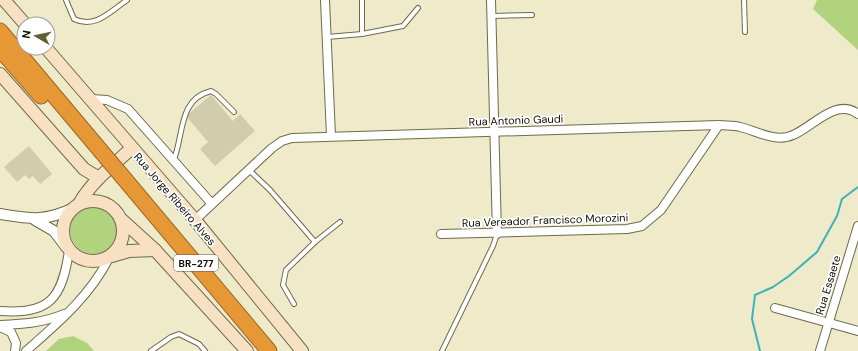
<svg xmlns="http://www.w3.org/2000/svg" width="858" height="351" font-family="'DM Sans',sans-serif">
<rect width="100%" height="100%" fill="#efeac9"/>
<g fill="#b1d37e">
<path d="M817,0H858V50L813,9Z"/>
<circle cx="94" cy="230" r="24"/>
<path d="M73,336L87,343L94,351H46L59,339Z"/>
</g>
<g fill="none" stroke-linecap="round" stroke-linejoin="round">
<path stroke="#3eb2b9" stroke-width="2" d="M760,351L752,319L755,295L773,287L789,276L817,252L837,216L842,199L858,187"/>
</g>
<g fill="#d1ccab">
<path d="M211,95L233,121L240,114L255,131L215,166L200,149L208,142L186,116Z"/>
<path d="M29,146L52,174L40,184L33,176L29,179L25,175L17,182L4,167Z"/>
</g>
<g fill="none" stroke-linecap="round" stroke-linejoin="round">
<defs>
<g id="service">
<path d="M66,0L74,19C95,29 110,12 127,0"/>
<path d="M362,0V34"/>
<path d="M744,0L745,32"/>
<path d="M492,16L532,15"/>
<path d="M327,37L362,34L403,26L418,8"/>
<path d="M174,159C184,135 178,99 211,91L216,94L234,112"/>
<path d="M249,170L270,190L315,242"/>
<path d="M294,304L283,285L286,270L315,242L340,222"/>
<path d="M151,351L171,337L179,334L199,344L205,351"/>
<path d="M442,351L493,246L497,234"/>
</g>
<g id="minor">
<path d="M325,0L331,136"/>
<path d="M491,0L497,234"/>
<path d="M91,99L107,100L128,109L212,204"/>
<path d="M195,220L272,148L282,141L292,138L719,125C726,126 733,125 740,127C757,131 776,143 793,135C813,127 836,97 858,114"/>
<path d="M441,234L627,229L642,226L661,210L719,125"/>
<path d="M775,308L858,331"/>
<path d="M0,311C50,315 62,298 69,251"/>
<path d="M0,325C23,324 43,323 64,314"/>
<path d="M0,327L11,332L16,343L15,351"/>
<path d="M26,351C58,323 90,296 109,258"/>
<path d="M820,351L858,226"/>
</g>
<g id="tertiary">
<path d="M0,214C31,219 44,222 74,208"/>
<path d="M35,220L54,231L66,247"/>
</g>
<g id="secondary">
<path d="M4,0L25,24"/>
<path d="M46,48L195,220L302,351"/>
<path d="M0,74L84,169L99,178"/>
<circle cx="93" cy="231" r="30"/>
<path d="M79,204C91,182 113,165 132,148"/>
<path d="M122,220L155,250L247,351"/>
<path d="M112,256L129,251L155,250"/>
</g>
<g id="motorway">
<path d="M0,31L100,150"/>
<path d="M0,49L41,96"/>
<path d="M122,176L269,351"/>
</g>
</defs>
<use href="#service" stroke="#6f6a4c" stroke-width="6"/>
<use href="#minor" stroke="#6f6a4c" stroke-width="10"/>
<use href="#tertiary" stroke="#6f6a4c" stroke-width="12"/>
<use href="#secondary" stroke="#6f6a4c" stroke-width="14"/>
<use href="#motorway" stroke="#9b6724" stroke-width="17"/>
<use href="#service" stroke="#fff" stroke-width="4"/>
<use href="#minor" stroke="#fff" stroke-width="8"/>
<use href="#tertiary" stroke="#fff" stroke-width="10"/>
<use href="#secondary" stroke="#f8e0c3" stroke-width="12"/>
<use href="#motorway" stroke="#e79836" stroke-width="15"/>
<defs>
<path id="motorway-bridge" d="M100,150L122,176"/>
</defs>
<use href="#motorway-bridge" stroke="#9b6724" stroke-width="17" stroke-linecap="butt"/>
<use href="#motorway-bridge" stroke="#e79836" stroke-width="15"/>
</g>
<g text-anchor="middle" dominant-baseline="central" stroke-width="3.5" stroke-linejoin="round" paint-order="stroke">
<rect fill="#fff" stroke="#57564f" stroke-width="1" x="174" y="255" width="44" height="16" rx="3"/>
<g font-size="10" font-weight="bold" fill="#0f0d03">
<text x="196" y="263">BR-277</text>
</g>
<g font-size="11" fill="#0f0d03" stroke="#fff">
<text transform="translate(516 120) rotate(-2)">Rua Antonio Gaudi</text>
<text transform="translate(175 199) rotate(49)">Rua Jorge Ribeiro Alves</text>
<text transform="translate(545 220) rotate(-2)">Rua Vereador Francisco Morozini</text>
<text transform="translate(828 285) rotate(-73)">Rua Essaete</text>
</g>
</g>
<g transform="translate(36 36) rotate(279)"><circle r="19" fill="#ffffff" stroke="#9f9e9a"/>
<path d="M0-3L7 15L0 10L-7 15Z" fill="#5e602d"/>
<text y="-6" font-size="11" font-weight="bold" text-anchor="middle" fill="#0f0d03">N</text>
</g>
</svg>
